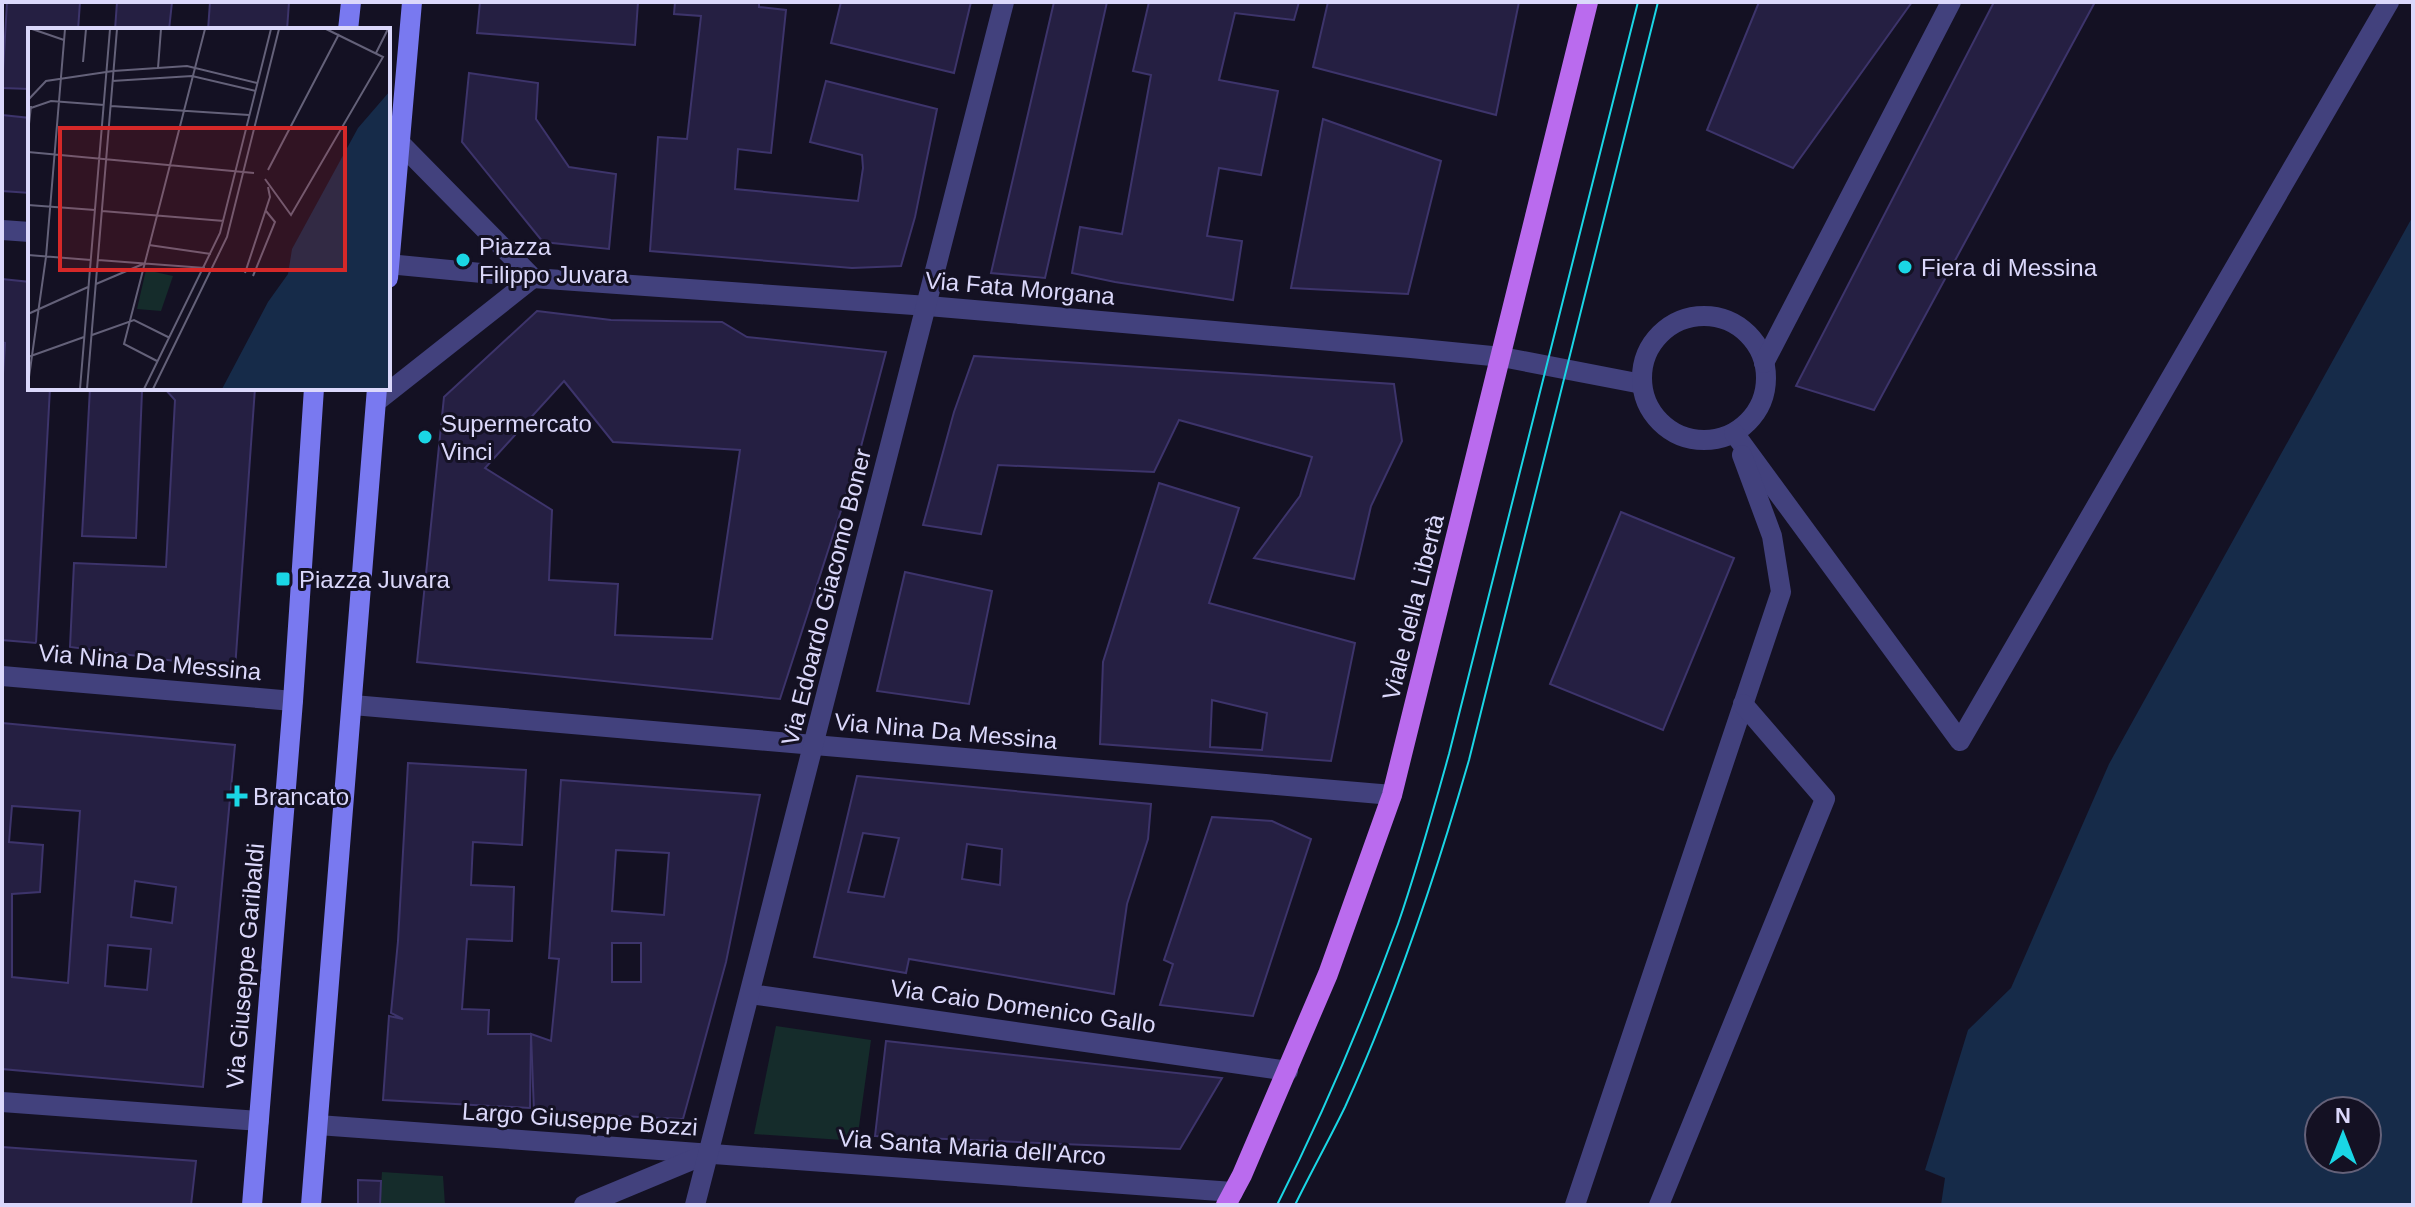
<svg xmlns="http://www.w3.org/2000/svg" width="2415" height="1207" font-family="Arial,sans-serif">
<rect width="100%" height="100%" fill="#141123"/>
<g fill="#152c2b">
<path d="M776,1026L871,1040L857,1141L754,1134Z"/>
<path d="M382,1172L443,1176L445,1205H380Z"/>
</g>
<path fill="#162b49" fill-rule="evenodd" d="M2413,216V1205H1941L1945,1178L1925,1170L1968,1030L2011,988L2109,764ZM2319,1111H2367V1159H2319Z"/>
<g fill="#251f42" stroke="#3d346b" stroke-width="2" fill-rule="evenodd">
<path d="M7,2H80L78,30H30V89L2,88Z"/>
<path d="M117,2H172L169,30H115Z"/>
<path d="M210,2H289L287,30H208Z"/>
<path d="M480,2H638L635,45L477,33Z"/>
<path d="M675,2H759V7L786,10L771,153L738,149L735,189L858,201L863,168L862,155L810,142L826,81L937,109L915,217L901,266L852,268L650,251L658,137L687,139L701,16L674,14Z"/>
<path d="M841,2H971L954,73L831,43Z"/>
<path d="M1054,2H1107L1045,278L991,273Z"/>
<path d="M1149,2H1299L1294,20L1235,13L1219,80L1278,91L1261,175L1219,168L1207,236L1242,241L1233,300L1115,282L1072,273L1080,227L1122,234L1151,75L1133,71Z"/>
<path d="M1328,2H1519L1496,115L1313,67Z"/>
<path d="M1759,2H1912L1793,168L1707,130Z"/>
<path d="M1994,2H2095L1874,410L1796,386Z"/>
<path d="M469,73L538,83L536,119L569,167L616,174L609,249L543,242L462,142Z"/>
<path d="M2,115L30,118V193L2,191Z"/>
<path d="M1323,119L1441,161L1408,294L1291,288Z"/>
<path d="M2,279L30,282V388H50L36,643L2,640V390L5,343L2,342Z"/>
<path d="M537,311L611,320L722,322L747,337L886,352L858,458L780,699L417,662L444,397ZM564,381L613,442L740,450L712,639L615,635L618,584L549,580L552,510L485,468Z"/>
<path d="M974,356L1394,384L1402,441L1371,506L1354,579L1254,558L1300,496L1312,457L1179,420L1154,472L998,465L981,534L923,525L954,412Z"/>
<path d="M90,388H140L142,391L136,538L82,536Z"/>
<path d="M164,388H255L235,669L70,647L74,563L166,567L175,400Z"/>
<path d="M1159,483L1239,508L1209,603L1355,643L1331,761L1100,744L1103,662ZM1212,700L1267,713L1262,750L1210,747Z"/>
<path d="M1621,512L1734,558L1663,730L1550,684Z"/>
<path d="M905,572L992,591L969,704L877,691Z"/>
<path d="M2,723L235,745L203,1087L2,1069ZM12,806L80,811L68,983L12,977V894L40,892L43,845L9,842ZM135,881L176,887L172,923L131,917ZM108,945L151,949L147,990L105,986Z"/>
<path d="M408,763L526,770L522,845L473,842L471,885L514,887L512,941L467,939L462,1009L489,1010L488,1034H531L530,1108L383,1100L389,1016L403,1019L391,1013L398,941Z"/>
<path d="M857,776L1151,804L1148,839L1127,904L1114,994L909,959L906,973L814,957ZM863,833L899,838L884,897L848,892ZM967,844L1002,849L1000,885L962,879Z"/>
<path d="M561,780L760,795L726,962L683,1119L534,1112L531,1034L551,1041L559,959L549,958ZM616,850L669,853L664,915L612,911ZM612,943H641V982H612Z"/>
<path d="M1212,817L1272,821L1311,839L1253,1016L1160,1005L1173,964L1164,960Z"/>
<path d="M886,1041L1222,1078L1180,1149L875,1136Z"/>
<path d="M2,1147L196,1161L191,1205H2Z"/>
<path d="M358,1180L381,1181L380,1205H358Z"/>
</g>
<g fill="none" stroke-linecap="round" stroke-linejoin="round">
<g stroke="#42417d" stroke-width="20">
<path d="M401,144L533,278"/>
<path d="M2,230L30,232"/>
<path d="M388,264L533,278L928,306L1411,348L1502,357L1642,384"/>
<circle cx="1704" cy="378" r="62"/>
<path d="M1764,363L1951,2"/>
<path d="M376,402L533,278"/>
<path d="M1734,433L1960,741L2389,2"/>
<path d="M2,676L293,701"/>
<path d="M353,705L1392,795"/>
<path d="M750,994L1288,1071"/>
<path d="M2,1102L259,1121"/>
<path d="M318,1125L1233,1192"/>
<path d="M584,1205L704,1155"/>
<path d="M695,1205L1004,2"/>
<path d="M1575,1205L1781,592L1772,536L1742,455"/>
<path d="M1659,1205L1825,799L1743,704"/>
</g>
<g stroke="#7979f0" stroke-width="20">
<path d="M348,30L351,2"/>
<path d="M388,278L412,2"/>
<path d="M252,1205L293,701L314,388"/>
<path d="M311,1205L377,388"/>
</g>
<path stroke="#ba6bee" stroke-width="20" d="M1226,1205L1242,1175L1328,974L1392,795L1588,2"/>
<g stroke="#1ad6e5" stroke-width="2">
<path d="M1277,1205C1323,1114 1363,1020 1398,924C1417,869 1433,811 1449,754L1638,2"/>
<path d="M1295,1205C1311,1172 1329,1140 1345,1107C1396,995 1435,878 1469,760L1658,2"/>
</g>
</g>
<g fill="#1ad6e5" stroke="#141123" stroke-width="3">
<circle cx="463" cy="260" r="8"/>
<circle cx="1905" cy="267" r="8"/>
<circle cx="425" cy="437" r="8"/>
<rect x="275" y="571" width="16" height="16" rx="4"/>
<path d="M233 784h8v8h8v8h-8v8h-8v-8h-8v-8h8z"/>
</g>
<g text-anchor="middle" dominant-baseline="central" stroke-width="6" stroke-linejoin="round" paint-order="stroke">
<g font-size="24" fill="#dbd8fb" stroke="#141123" text-anchor="start">
<text x="479" y="246">Piazza<tspan x="479" dy="28">Filippo Juvara</tspan></text>
<text x="1921" y="267">Fiera di Messina</text>
<text x="441" y="423">Supermercato<tspan x="441" dy="28">Vinci</tspan></text>
<text x="299" y="579">Piazza Juvara</text>
<text x="253" y="796">Brancato</text>
</g>
<g font-size="24" fill="#dbd8fb" stroke="#141123">
<text transform="translate(1020 288) rotate(5)">Via Fata Morgana</text>
<text transform="translate(826 597) rotate(-76)">Via Edoardo Giacomo Boner</text>
<text transform="translate(1413 607) rotate(-76)">Viale della Libertà</text>
<text transform="translate(150 662) rotate(5)">Via Nina Da Messina</text>
<text transform="translate(946 731) rotate(5)">Via Nina Da Messina</text>
<text transform="translate(245 966) rotate(-85)">Via Giuseppe Garibaldi</text>
<text transform="translate(1023 1006) rotate(8)">Via Caio Domenico Gallo</text>
<text transform="translate(580 1119) rotate(4)">Largo Giuseppe Bozzi</text>
<text transform="translate(972 1147) rotate(4)">Via Santa Maria dell'Arco</text>
</g>
</g>
<g transform="translate(28 28)">
<rect width="362" height="362" fill="#141123"/>
<path d="M118,242L145,248L133,283L109,281Z" fill="#152c2b"/>
<path d="M362,63V361H194L240,274L260,246L264,221L330,100Z" fill="#162b49"/>
<path fill="none" stroke="#646179" stroke-width="2" d="M4,1L36,12M348,25L360,1M55,34L58,1M130,40L133,1M84,53L164,48L228,63M0,72L18,53L85,43L159,38L229,55M83,78L221,87M0,81L23,73L76,77M0,105L3,78M0,124L226,145M240,142L311,6M237,151L263,187L355,29L298,1M0,177L67,182M74,183L196,193M121,217L183,226M0,227L63,232M70,232L177,240M217,245L242,169L240,159M225,248L247,194L238,183M68,256L115,236M0,286L60,259M64,307L106,292L142,310M0,329L56,309M129,333L96,316L177,1M0,356L18,229L37,1M52,361L82,1M59,361L89,1M116,361L192,205L243,1M125,361L199,209L251,1"/>
<path fill="#d62828" fill-opacity="0.15" stroke="#d62828" stroke-width="4" d="M32,100H317V242H32Z"/>
<rect width="362" height="362" fill="none" stroke="#dbd8fb" stroke-width="4"/>
</g>
<rect width="2415" height="1207" fill="none" stroke="#dbd8fb" stroke-width="8"/>
<g transform="translate(2343 1135)"><circle r="38" fill="#141123" stroke="#646179" stroke-width="2"/>
<path d="M0-6L14 30L0 20L-14 30Z" fill="#1ad6e5"/>
<text y="-12" font-size="22" font-weight="bold" text-anchor="middle" fill="#dbd8fb">N</text>
</g>
</svg>
